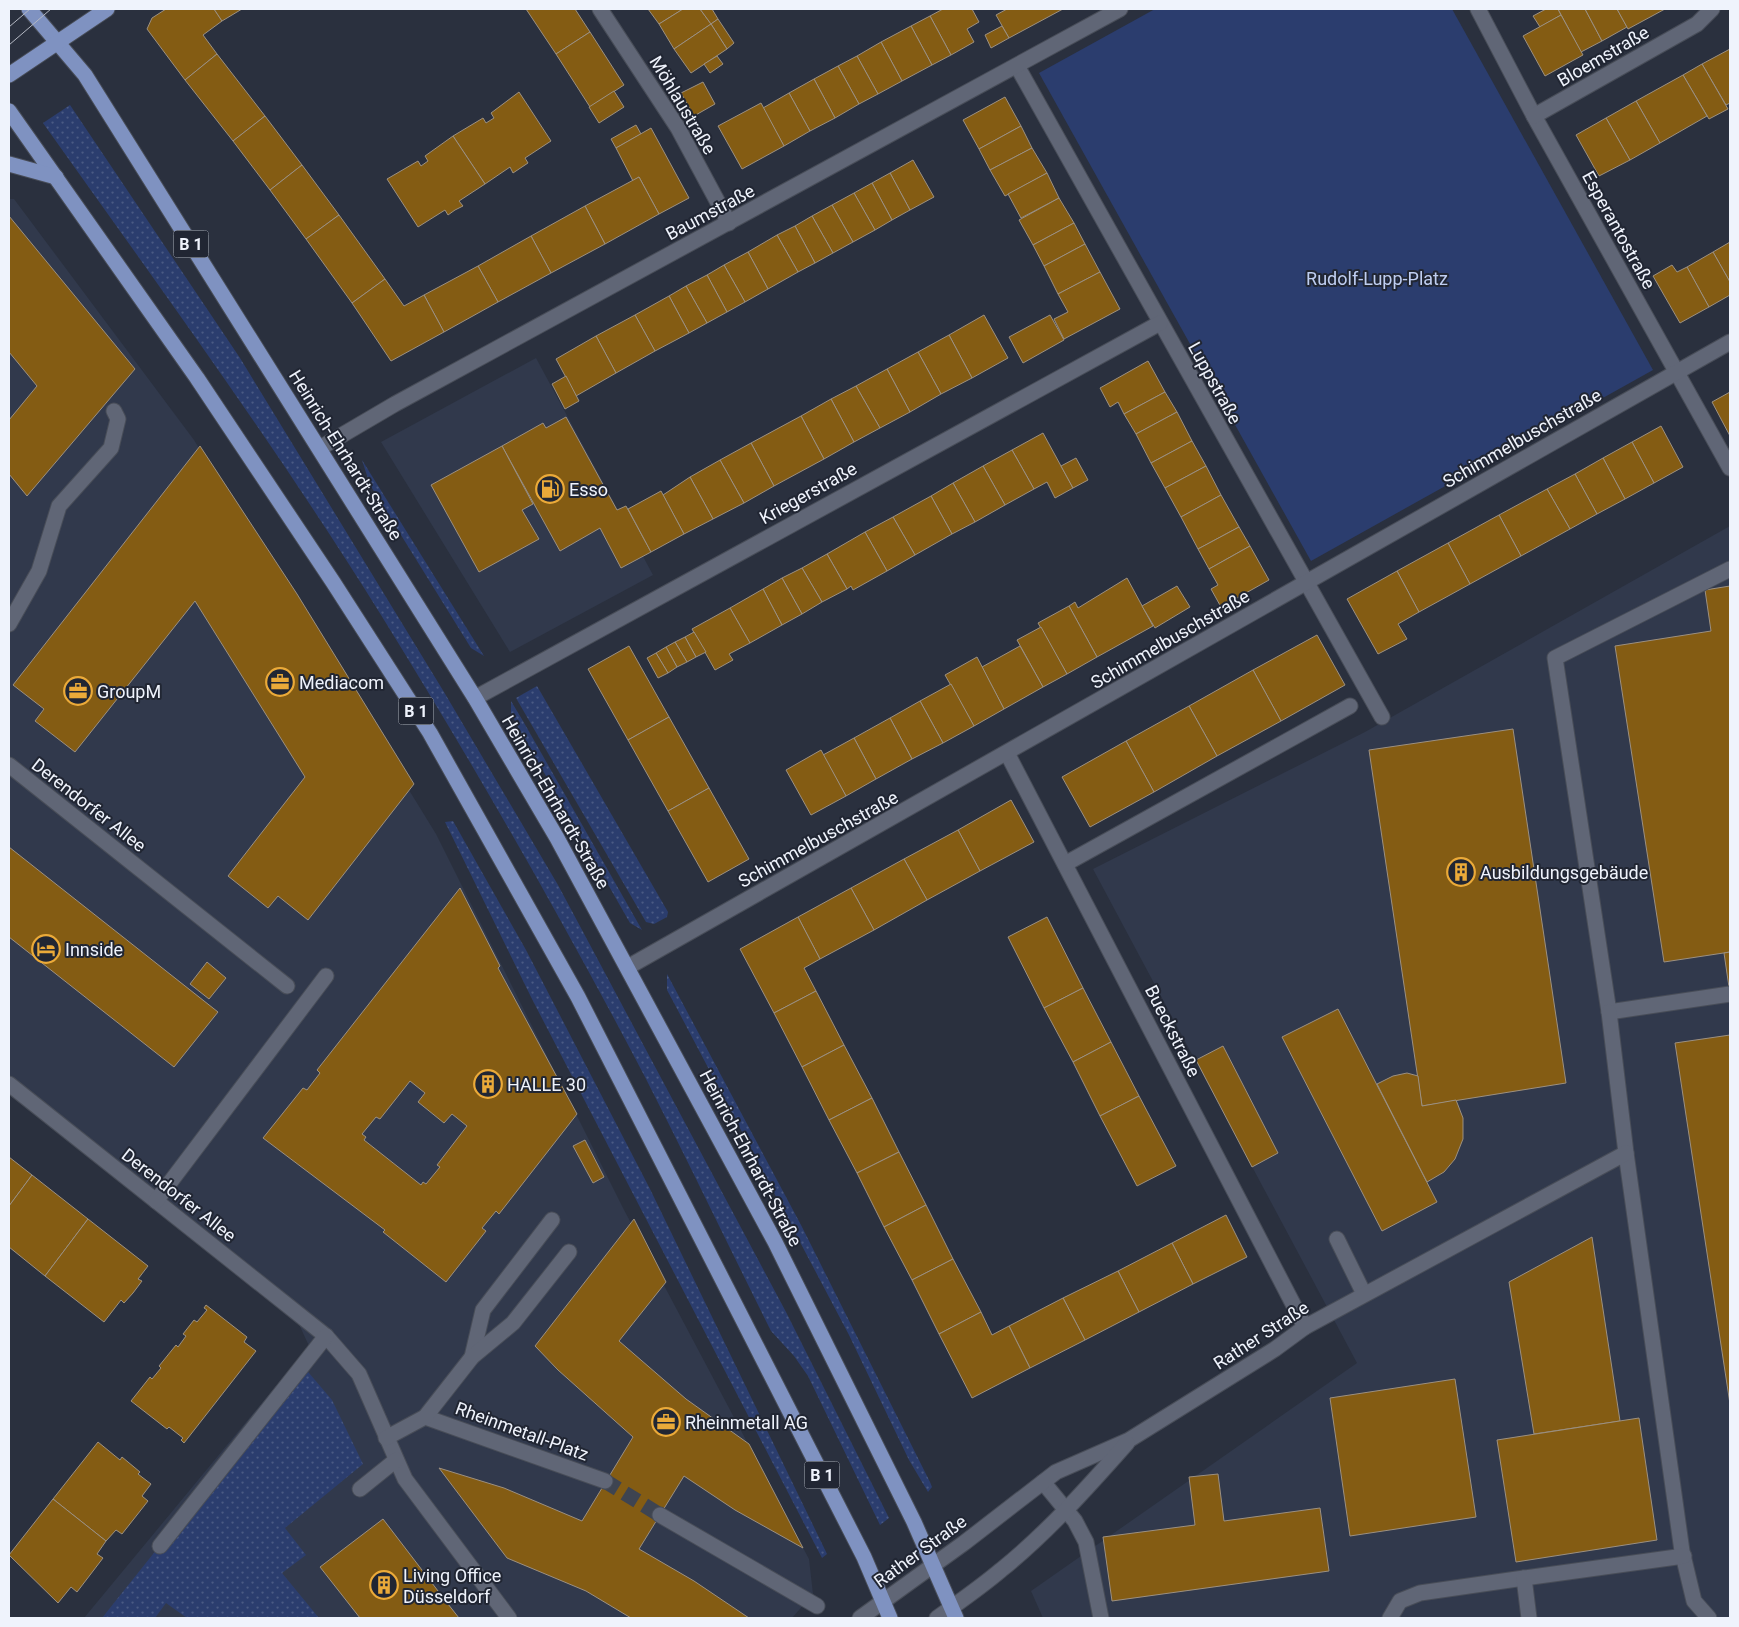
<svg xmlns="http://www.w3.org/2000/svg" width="1739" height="1627" font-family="Roboto,sans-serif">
<defs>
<pattern id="grass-dots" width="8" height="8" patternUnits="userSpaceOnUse" patternTransform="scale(1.25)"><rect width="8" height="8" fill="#2b3d6e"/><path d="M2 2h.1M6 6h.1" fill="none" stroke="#4a5a84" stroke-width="1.8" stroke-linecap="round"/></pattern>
</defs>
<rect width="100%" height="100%" fill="#2a303e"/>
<g fill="#31394c">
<path d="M9,199H14L194,440L436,834L623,1208L809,1559L813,1594L792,1618H84L309,1346L297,1320L9,1083Z"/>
<path d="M536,358L653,575L510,652L381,442Z"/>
<path d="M1730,526V1618H1043L1031,1591L1357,1363L1093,869L1365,732Z"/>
</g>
<g fill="url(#grass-dots)">
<path d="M70,105L240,358L444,692L558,885L786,1312L889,1518L880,1525L808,1376L794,1356L771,1331C729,1247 688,1161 645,1077C563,920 474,765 381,615C276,446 158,285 43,123Z"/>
<path d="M362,460L484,656L471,648L370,485Z"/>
<path d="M537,686L668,912L667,917L654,924L646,922L516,698Z"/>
<path d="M511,701L523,721L642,930L630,923L518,727L511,713Z"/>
<path d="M453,821L526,950L650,1189L827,1554L822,1558L532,999L445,822Z"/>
<path d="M667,974L801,1225L930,1482L932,1487L928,1492L909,1460L849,1335L674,1003L667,990Z"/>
<path d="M303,1366L332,1400L363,1464L285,1528L306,1555L282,1573L319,1618H187L166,1603L155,1618H102Z"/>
</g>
<path fill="#2b3d6e" d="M1155,9H1452L1653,370L1311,561L1039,73Z"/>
<g fill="#845c13" stroke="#9c9081" fill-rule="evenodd">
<path d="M166,9H214L222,21L203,35L217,54L185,80L147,29L152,18Z"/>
<path d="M214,9H242L222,21Z"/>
<path d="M526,9H575L590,32L556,54Z"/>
<path d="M648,9H683L659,24Z"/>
<path d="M683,9H700L711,24L674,49L659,24Z"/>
<path d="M700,9H712L718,19L711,24Z"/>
<path d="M943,9H972L979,22L967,29L974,42L951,55L930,16Z"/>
<path d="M1007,9H1063L1009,38L996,15Z"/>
<path d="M1546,9H1558L1561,15L1540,27L1533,16Z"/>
<path d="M1558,9H1585L1602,41L1581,52Z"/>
<path d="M1585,9H1617L1627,27L1602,41Z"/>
<path d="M1617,9H1665L1628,29Z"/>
<path d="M1561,15L1583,55L1545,76L1523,36Z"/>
<path d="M930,16L951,55L932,65L911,26Z"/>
<path d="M718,19L734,43L727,49L711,24Z"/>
<path d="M711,24L727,49L691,73L674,49Z"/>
<path d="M911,26L932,65L902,81L881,42Z"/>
<path d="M1002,26L1009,38L991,48L985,35Z"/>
<path d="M590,32L624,85L590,107L556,54Z"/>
<path d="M881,42L902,81L878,94L857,56Z"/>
<path d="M1730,49V103L1726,105L1702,64Z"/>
<path d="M217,54L265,116L233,141L185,80Z"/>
<path d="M717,56L723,64L710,73L704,64Z"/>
<path d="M857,56L878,94L859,104L838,66Z"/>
<path d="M1702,64L1728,109L1709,119L1683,75Z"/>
<path d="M838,66L859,104L835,118L814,79Z"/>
<path d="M1683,75L1707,116L1660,143L1636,101Z"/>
<path d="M814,79L835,118L810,131L789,93Z"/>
<path d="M703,82L715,104L694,116L681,93Z"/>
<path d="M614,91L624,107L599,123L589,107Z"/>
<path d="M519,92L551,141L525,158L528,163L513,173L510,167L485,184L453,136L483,118L486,123L494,118L491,113Z"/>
<path d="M789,93L810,131L784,146L763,108Z"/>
<path d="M1005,97L1021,126L979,149L963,120Z"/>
<path d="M1636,101L1660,143L1630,160L1606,118Z"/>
<path d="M761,103L784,146L742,169L718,126Z"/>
<path d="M265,116L302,165L270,190L233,141Z"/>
<path d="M1606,118L1630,160L1599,176L1576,135Z"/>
<path d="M636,125L641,134L616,148L611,139Z"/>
<path d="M1021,126L1032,148L990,170L979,149Z"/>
<path d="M651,128L689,198L659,214L639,177L633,181L616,148Z"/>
<path d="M453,136L485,184L459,201L463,206L455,210L448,215L445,210L418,227L387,179L418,161L421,166L428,161L425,156Z"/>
<path d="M1032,148L1047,173L1005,196L990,170Z"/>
<path d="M913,160L934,197L910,210L890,173Z"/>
<path d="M302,165L339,215L306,239L270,190Z"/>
<path d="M890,173L910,210L892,220L872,183Z"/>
<path d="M1047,173L1059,198L1021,218L1008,194Z"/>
<path d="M639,177L659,214L605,244L585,206Z"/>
<path d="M872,183L892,220L875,230L854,193Z"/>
<path d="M854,193L875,230L853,242L832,205Z"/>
<path d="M1059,198L1074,223L1033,245L1019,220Z"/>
<path d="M832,205L853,242L833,253L812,216Z"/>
<path d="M585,206L605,244L551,273L531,236Z"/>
<path d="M339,215L385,279L352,303L306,239Z"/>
<path d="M9,216L135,369L27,496L9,474V420L37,386L9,352Z"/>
<path d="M812,216L833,253L815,263L795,226Z"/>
<path d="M1074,223L1085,244L1044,266L1033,245Z"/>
<path d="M795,226L815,263L798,272L777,235Z"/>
<path d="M777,235L798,272L768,289L748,252Z"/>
<path d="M531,236L551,273L498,302L478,266Z"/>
<path d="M1730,242V282L1713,252Z"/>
<path d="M1085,244L1100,272L1058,294L1044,266Z"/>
<path d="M748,252L768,289L745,302L724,265Z"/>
<path d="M1713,252L1730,282V295L1709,307L1687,267Z"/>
<path d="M724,265L745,302L727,312L707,275Z"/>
<path d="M1672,265L1677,272L1687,267L1709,307L1680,323L1653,276Z"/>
<path d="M478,266L498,302L444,332L424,295Z"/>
<path d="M1100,272L1120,309L1064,339L1054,319L1068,312L1058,294Z"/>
<path d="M707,275L727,312L707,323L686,286Z"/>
<path d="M385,279L404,306L424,295L444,332L391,361L352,303Z"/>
<path d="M686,286L707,323L689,333L669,296Z"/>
<path d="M669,296L689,333L655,351L635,315Z"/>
<path d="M635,315L655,351L616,373L596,336Z"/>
<path d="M984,315L1008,358L972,378L949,335Z"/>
<path d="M1050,315L1064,340L1023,363L1009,337Z"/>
<path d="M949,335L972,378L941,394L918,352Z"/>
<path d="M596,336L616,373L576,396L556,359Z"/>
<path d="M918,352L941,394L910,412L887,369Z"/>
<path d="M1148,361L1165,392L1124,414L1118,402L1110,407L1100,388Z"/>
<path d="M887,369L910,412L880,428L856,386Z"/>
<path d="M566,376L579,401L565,409L552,384Z"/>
<path d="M856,386L880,428L854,442L831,399Z"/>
<path d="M1165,392L1177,412L1136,434L1124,414Z"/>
<path d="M1730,392V436L1712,402Z"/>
<path d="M831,399L854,442L824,459L801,416Z"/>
<path d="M1177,412L1192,441L1151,463L1136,434Z"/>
<path d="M801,416L824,459L774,486L751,443Z"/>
<path d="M566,417L617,510L626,506L651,552L621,568L600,528L560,551L502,446L543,423L546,428Z"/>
<path d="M1661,426L1683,467L1654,483L1632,442Z"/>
<path d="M1043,433L1073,488L1055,498L1047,482L1034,489L1012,450Z"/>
<path d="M1192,441L1206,466L1165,488L1151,463Z"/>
<path d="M1632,442L1654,483L1625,499L1603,458Z"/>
<path d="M751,443L774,486L744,503L720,460Z"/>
<path d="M200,446L297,594L414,784L308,920L278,896L268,908L228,876L305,777L195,601L75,752L35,721L44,709L13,685Z"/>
<path d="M502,446L533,504L522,510L539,539L479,572L431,485Z"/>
<path d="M1012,450L1034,489L1005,505L983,466Z"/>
<path d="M1076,458L1088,480L1073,488L1061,466Z"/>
<path d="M1603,458L1625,499L1597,514L1575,474Z"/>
<path d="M720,460L744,503L713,519L690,477Z"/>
<path d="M983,466L1005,505L975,522L953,483Z"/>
<path d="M1206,466L1221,495L1181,517L1165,488Z"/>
<path d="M1575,474L1597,514L1570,529L1547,489Z"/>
<path d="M690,477L713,519L684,534L663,495Z"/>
<path d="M953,483L975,522L952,534L931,496Z"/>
<path d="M1547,489L1570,529L1521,556L1499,515Z"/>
<path d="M661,491L684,534L651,552L628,509Z"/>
<path d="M1221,495L1239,527L1198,549L1181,517Z"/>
<path d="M931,496L952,534L915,555L893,517Z"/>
<path d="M1499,515L1521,556L1470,584L1448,543Z"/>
<path d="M893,517L915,555L887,571L865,532Z"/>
<path d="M1239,527L1250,546L1209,569L1198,549Z"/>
<path d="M865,532L887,571L853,590L851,586L847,589L827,554Z"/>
<path d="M1448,543L1470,584L1419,612L1397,571Z"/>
<path d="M1250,546L1269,580L1221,607L1211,589L1218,585L1209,569Z"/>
<path d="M827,554L847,589L822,602L802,568Z"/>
<path d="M802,568L822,602L802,614L782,578Z"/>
<path d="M1397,571L1419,612L1398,624L1407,639L1378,654L1347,599Z"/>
<path d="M782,578L802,614L782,625L763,589Z"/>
<path d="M1127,578L1153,626L1097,657L1069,606L1075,602L1078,608Z"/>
<path d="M1177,586L1190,607L1155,628L1142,606Z"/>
<path d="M1730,586V952L1664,962L1615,646L1711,631L1705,590Z"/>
<path d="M763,589L782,625L750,643L730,608Z"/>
<path d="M1069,606L1097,657L1067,674L1038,623Z"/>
<path d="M730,608L750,643L729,654L733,660L715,670L692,629Z"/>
<path d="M1041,627L1067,674L1043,687L1017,640Z"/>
<path d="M694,632L706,652L696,657L685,637Z"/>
<path d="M1317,635L1345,685L1281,721L1253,670Z"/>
<path d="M685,637L696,657L687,662L675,642Z"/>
<path d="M675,642L687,662L677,667L666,647Z"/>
<path d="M629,646L669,717L628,740L588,669Z"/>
<path d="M1020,646L1043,687L1004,709L982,667Z"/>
<path d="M666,647L677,667L668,673L656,653Z"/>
<path d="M656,653L668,673L658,678L647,658Z"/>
<path d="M977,657L1004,709L974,726L945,675Z"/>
<path d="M1253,670L1281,721L1217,756L1189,706Z"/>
<path d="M951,684L974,726L943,743L920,701Z"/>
<path d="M920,701L943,743L912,759L890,718Z"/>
<path d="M1189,706L1217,756L1154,792L1126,741Z"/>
<path d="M669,717L709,788L668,811L628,740Z"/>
<path d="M890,718L912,759L876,779L854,738Z"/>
<path d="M1513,729L1566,1083L1422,1106L1369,750Z"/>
<path d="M854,738L876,779L846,796L823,755Z"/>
<path d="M1126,741L1154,792L1090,827L1062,777Z"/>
<path d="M821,750L846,796L811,815L786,770Z"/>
<path d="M709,788L749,859L708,882L668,811Z"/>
<path d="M1011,800L1034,842L980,871L958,830Z"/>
<path d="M958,830L980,871L927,900L904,859Z"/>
<path d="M9,847L218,1012L174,1067L9,937Z"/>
<path d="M904,859L927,900L874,930L851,888Z"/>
<path d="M460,888L500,966L498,968L577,1114L499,1214L496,1211L482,1228L486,1231L446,1282L383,1232L385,1230L263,1138L303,1088L307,1090L320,1073L317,1070ZM410,1081L425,1093L418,1102L444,1123L452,1114L467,1126L437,1165L440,1167L426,1184L423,1182L421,1185L364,1140L366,1137L362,1134L376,1117L380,1119Z"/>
<path d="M851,888L874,930L820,959L798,917Z"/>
<path d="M798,917L820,959L804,968L816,991L774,1013L740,949Z"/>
<path d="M1047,917L1083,988L1044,1008L1008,937Z"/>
<path d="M1730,952V994L1724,953Z"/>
<path d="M207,962L226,978L209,999L190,984Z"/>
<path d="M1083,988L1111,1042L1073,1062L1044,1008Z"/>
<path d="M816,991L844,1045L802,1067L774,1013Z"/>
<path d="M1338,1009L1437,1202L1382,1231L1282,1037Z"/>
<path d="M1730,1035V1404L1675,1043Z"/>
<path d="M1111,1042L1139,1096L1100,1116L1073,1062Z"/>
<path d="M844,1045L872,1098L829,1120L802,1067Z"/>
<path d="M1223,1046L1278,1153L1252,1167L1196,1060Z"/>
<path d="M1407,1073L1418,1076L1422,1106L1456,1100L1463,1118V1139L1455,1159L1444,1172L1427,1182L1377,1084L1393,1076Z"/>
<path d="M1139,1096L1176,1166L1137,1186L1100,1116Z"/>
<path d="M872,1098L899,1152L857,1173L829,1120Z"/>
<path d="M585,1140L604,1177L593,1183L573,1146Z"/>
<path d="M899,1152L926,1205L884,1227L857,1173Z"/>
<path d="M9,1157L32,1175L9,1206Z"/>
<path d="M32,1175L88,1219L45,1276L9,1247V1206Z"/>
<path d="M926,1205L953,1259L912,1280L884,1227Z"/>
<path d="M1226,1215L1247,1257L1193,1284L1172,1243Z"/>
<path d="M88,1219L148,1266L138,1279L142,1281L133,1293L124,1303L121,1300L104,1322L45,1276Z"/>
<path d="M634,1219L666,1282L619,1341L686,1399L749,1444L803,1548L735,1510L684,1476L639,1549L694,1581L749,1618H631L586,1591L507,1558L439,1468L504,1488L582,1521L633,1437L558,1370L535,1346Z"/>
<path d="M1592,1237L1620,1421L1534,1434L1509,1282Z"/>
<path d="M1172,1243L1193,1284L1139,1312L1118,1271Z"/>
<path d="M953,1259L981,1312L939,1334L912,1280Z"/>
<path d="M1118,1271L1139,1312L1085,1340L1063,1298Z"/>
<path d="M1063,1298L1085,1340L1030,1368L1009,1326Z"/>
<path d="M206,1305L247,1337L244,1342L256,1351L184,1443L181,1440L183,1438L169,1427L167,1429L131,1401L150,1377L152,1379L161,1368L159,1366L176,1345L178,1347L186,1336L183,1334L194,1320L197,1322L207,1310L204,1308Z"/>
<path d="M981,1312L992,1335L1009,1326L1030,1368L972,1398L939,1334Z"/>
<path d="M1455,1379L1476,1517L1350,1536L1330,1398Z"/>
<path d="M1639,1418L1657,1540L1516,1562L1497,1440Z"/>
<path d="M98,1442L120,1460L122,1457L140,1472L138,1474L151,1484L142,1496L148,1501L122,1534L116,1530L106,1541L53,1499Z"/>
<path d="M1218,1474L1224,1521L1320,1508L1329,1571L1112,1601L1103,1537L1195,1525L1189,1477Z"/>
<path d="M53,1499L106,1541L97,1554L103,1558L77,1592L71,1587L58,1603L9,1555Z"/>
<path d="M383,1519L448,1604L459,1618H360L320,1567Z"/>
</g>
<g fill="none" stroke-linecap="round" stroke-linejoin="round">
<path stroke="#3e4451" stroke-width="15" stroke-dasharray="15 8" stroke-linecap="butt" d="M605,1481L660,1515"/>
<defs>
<g id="minor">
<path d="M600,9L678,128L729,223"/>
<path d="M1478,9L1534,116L1730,468"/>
<path d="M1017,66L1382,717"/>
<path d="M1534,116L1697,24L1712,9"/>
<path d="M320,448L395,404L1120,9"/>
<path d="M1730,569L1555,658L1609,1012L1730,994"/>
<path d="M9,624L39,571L59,506L111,448L118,419L114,411"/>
<path d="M475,698L1160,323"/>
<path d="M1007,753L1305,1327"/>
<path d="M9,765L287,986"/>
<path d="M1065,864L1350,706"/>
<path d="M628,967L1730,342"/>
<path d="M1609,1012L1626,1153L1682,1551L1694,1601L1709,1618"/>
<path d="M9,1084L326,1336L359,1374L405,1479L509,1618"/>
<path d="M156,1201L326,976"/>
<path d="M1337,1239L1364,1294"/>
<path d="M472,1357L483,1310L552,1220"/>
<path d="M425,1417L605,1481"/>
<path d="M386,1438L425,1417L472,1357L513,1323L569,1252"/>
<path d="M1043,1482L1075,1521L1086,1542L1101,1618"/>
<path d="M360,1489L396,1460"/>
<path d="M660,1515L817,1606"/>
<path d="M160,1546L326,1336"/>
<path d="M860,1618L964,1543L1056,1472L1129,1440L1275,1349L1305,1327L1626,1153"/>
<path d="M937,1618C959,1602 981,1587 1001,1570C1047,1533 1088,1487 1127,1443"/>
<path d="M1390,1618L1400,1601L1420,1593L1524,1578"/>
<path d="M1529,1618L1524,1578L1684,1556"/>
</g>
<g id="major">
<path d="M29,9L85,75L475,698L557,838L775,1242L914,1522L956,1618"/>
<path d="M9,75L107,9"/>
<path d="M9,111L197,378L333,582L430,733L578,997L864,1557L890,1618"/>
<path d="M9,164L56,177"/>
</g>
</defs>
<use href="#minor" stroke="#484d58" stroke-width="17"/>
<use href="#major" stroke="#484d58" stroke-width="17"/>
<use href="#minor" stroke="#606676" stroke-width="15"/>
<use href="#major" stroke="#7f92c1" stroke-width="15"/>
<g stroke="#b5b9c4" stroke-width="1">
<path d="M9,27L30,9"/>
<path d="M9,45L51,9"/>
</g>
</g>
<defs>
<symbol id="fuel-ring" viewBox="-11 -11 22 22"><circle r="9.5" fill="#212633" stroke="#ebaa39" stroke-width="1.5"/><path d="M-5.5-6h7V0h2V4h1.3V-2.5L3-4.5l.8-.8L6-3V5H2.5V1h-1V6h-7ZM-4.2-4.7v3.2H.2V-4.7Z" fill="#ebaa39"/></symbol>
<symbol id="office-ring" viewBox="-11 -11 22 22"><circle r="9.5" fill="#212633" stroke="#ebaa39" stroke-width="1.5"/><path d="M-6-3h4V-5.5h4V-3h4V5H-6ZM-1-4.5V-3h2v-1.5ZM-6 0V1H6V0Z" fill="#ebaa39"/></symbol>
<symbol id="building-ring" viewBox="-11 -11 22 22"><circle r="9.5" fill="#212633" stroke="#ebaa39" stroke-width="1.5"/><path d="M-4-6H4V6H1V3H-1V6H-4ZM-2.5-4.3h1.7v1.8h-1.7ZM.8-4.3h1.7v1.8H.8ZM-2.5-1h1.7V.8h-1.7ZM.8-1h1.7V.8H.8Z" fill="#ebaa39"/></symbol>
<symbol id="hotel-ring" viewBox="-11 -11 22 22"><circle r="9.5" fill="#212633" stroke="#ebaa39" stroke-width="1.5"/><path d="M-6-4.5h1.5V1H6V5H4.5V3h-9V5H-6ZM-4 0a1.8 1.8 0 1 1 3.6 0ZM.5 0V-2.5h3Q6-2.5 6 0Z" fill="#ebaa39"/></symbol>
</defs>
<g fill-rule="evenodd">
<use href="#fuel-ring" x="534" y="473" width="32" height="32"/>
<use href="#office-ring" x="264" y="666" width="32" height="32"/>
<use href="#office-ring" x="62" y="675" width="32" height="32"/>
<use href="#building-ring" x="1445" y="856" width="32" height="32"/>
<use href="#hotel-ring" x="30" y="933" width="32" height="32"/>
<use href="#building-ring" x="472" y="1068" width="32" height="32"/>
<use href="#office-ring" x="650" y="1406" width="32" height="32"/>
<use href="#building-ring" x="368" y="1569" width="32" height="32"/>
</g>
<g text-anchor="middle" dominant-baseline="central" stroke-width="4" stroke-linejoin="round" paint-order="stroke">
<g fill="#212633" stroke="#b1b6c0" stroke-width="1">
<rect x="173.5" y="230.5" width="35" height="27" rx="4"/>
<rect x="398.5" y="697.5" width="35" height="27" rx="4"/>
<rect x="804.5" y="1461.5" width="35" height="27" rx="4"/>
</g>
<g font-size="16" font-weight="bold" fill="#eff3fc">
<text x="191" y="244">B 1</text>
<text x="416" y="711">B 1</text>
<text x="822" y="1475">B 1</text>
</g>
<g font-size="18" fill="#eff3fc" stroke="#212633">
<text transform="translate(1603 56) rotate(-30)">Bloemstraße</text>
<text transform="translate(683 105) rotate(59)">Möhlaustraße</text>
<text transform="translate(710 212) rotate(-28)">Baumstraße</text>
<text transform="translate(1619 230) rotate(61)">Esperantostraße</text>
<text transform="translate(1215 383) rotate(61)">Luppstraße</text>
<text transform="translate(1522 438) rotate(-30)">Schimmelbuschstraße</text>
<text transform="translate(346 455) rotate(58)">Heinrich-Ehrhardt-Straße</text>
<text transform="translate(808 493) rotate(-29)">Kriegerstraße</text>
<text transform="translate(1170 639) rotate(-30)">Schimmelbuschstraße</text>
<text transform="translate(556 802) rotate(60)">Heinrich-Ehrhardt-Straße</text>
<text transform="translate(89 805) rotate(38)">Derendorfer Allee</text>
<text transform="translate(818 839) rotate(-29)">Schimmelbuschstraße</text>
<text transform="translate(1173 1031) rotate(63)">Bueckstraße</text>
<text transform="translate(751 1158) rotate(62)">Heinrich-Ehrhardt-Straße</text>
<text transform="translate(179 1195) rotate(38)">Derendorfer Allee</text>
<text transform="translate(1261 1335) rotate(-33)">Rather Straße</text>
<text transform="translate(522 1431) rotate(20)">Rheinmetall-Platz</text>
<text transform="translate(920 1551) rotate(-36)">Rather Straße</text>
</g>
<g font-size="18" fill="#bfcef1" stroke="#212633">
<text x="1377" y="278">Rudolf-Lupp-Platz</text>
</g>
<g font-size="18" fill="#eff3fc" stroke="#212633" text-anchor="start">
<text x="569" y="489">Esso</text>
<text x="299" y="682">Mediacom</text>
<text x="97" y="691">GroupM</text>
<text x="1480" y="872">Ausbildungsgebäude</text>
<text x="65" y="949">Innside</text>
<text x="507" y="1084">HALLE 30</text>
<text x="685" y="1422">Rheinmetall AG</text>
<text x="403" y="1575">Living Office<tspan x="403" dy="21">Düsseldorf</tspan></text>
</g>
</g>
<rect width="1739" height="1627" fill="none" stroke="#eff3fc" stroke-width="20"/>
</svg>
